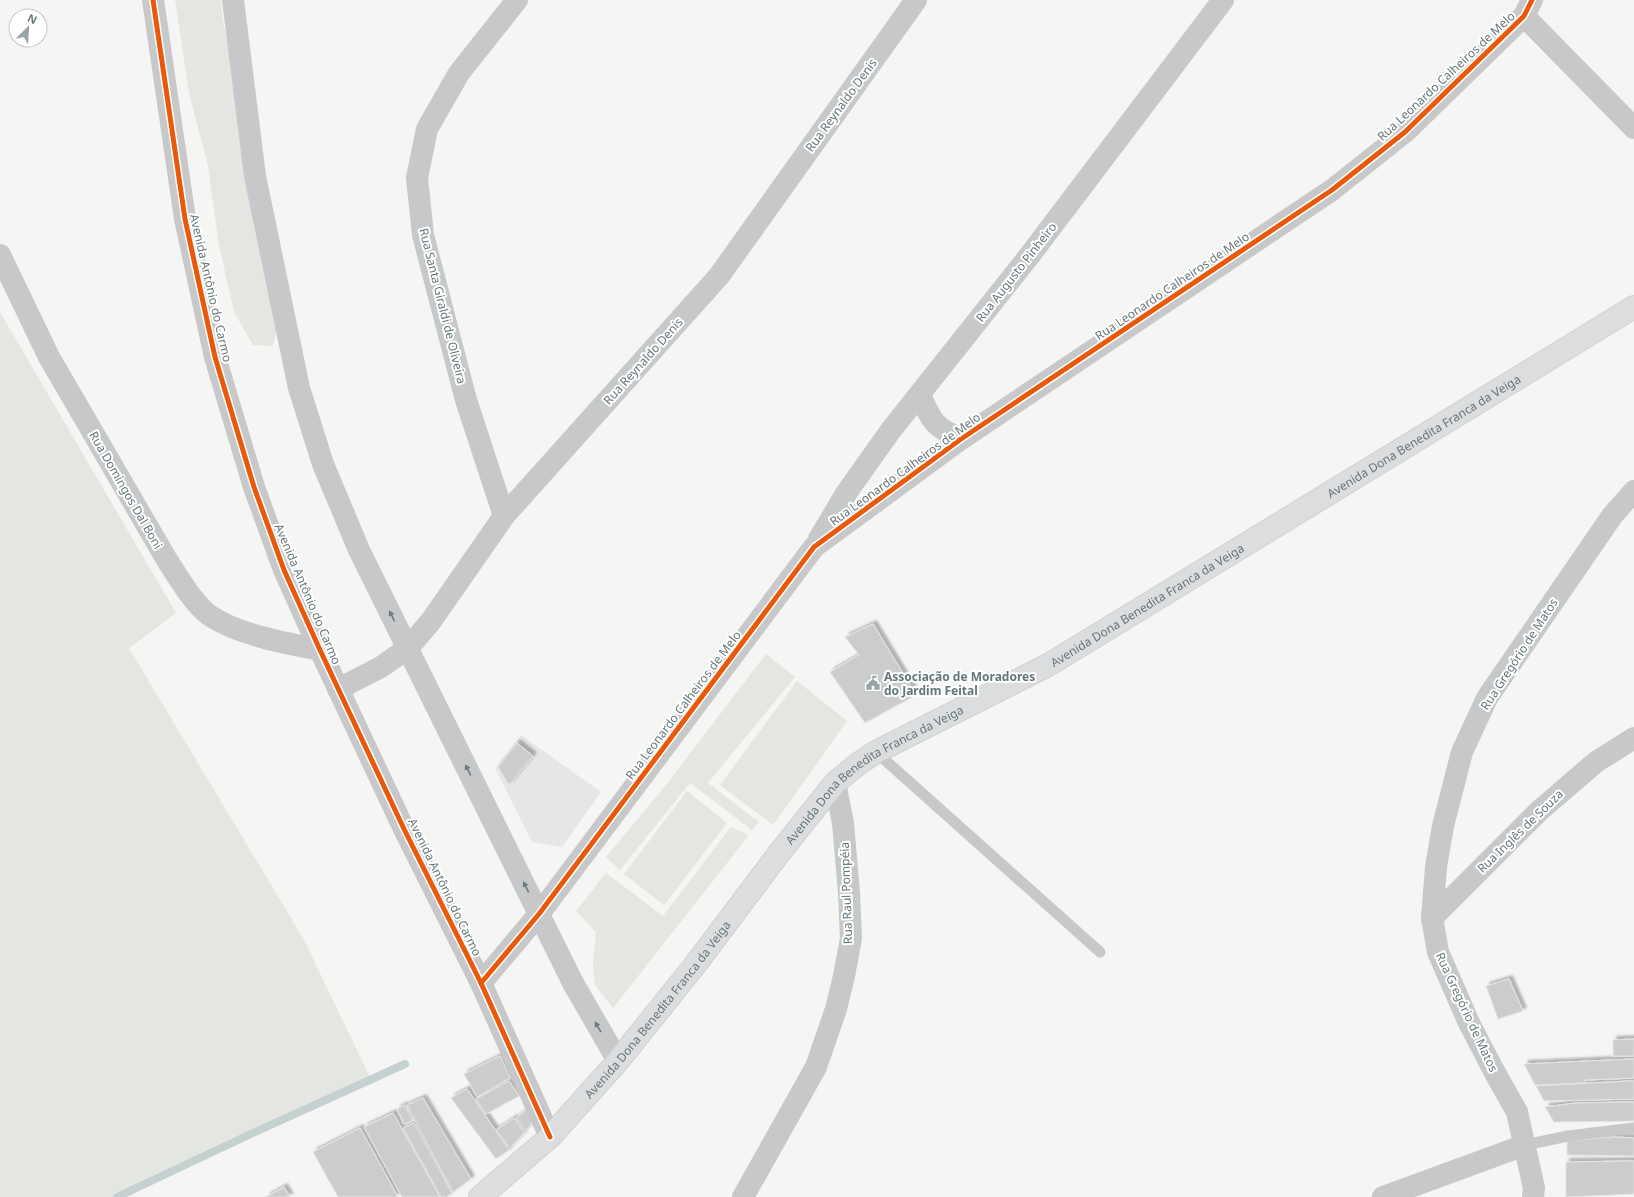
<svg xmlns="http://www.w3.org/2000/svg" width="1634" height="1197" font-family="'Noto Sans',sans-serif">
<defs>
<filter id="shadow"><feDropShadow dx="3.5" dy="-3.5" stdDeviation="1" flood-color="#0004"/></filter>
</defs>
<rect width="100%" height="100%" fill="#f5f5f4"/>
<path fill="#e5e6e6" d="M521,735L601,792L562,847L532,842L495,768Z"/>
<g fill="#e4e6e2">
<path d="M175,0H221L223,21L239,92L282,311L273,346L253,345L234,312L219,245L208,166L189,93Z"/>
<path d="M0,312L176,613L129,648L303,938L370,1077L117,1197H0Z"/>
<path d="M766,654L795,677L708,783L759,822L752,830L690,783L620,870L606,857L666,785Z"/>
<path d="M797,681L847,721L773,825L720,785Z"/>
<path d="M687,791L727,823L664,905L624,874Z"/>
<path d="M731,827L749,835L613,1008L595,985L593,963L596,932L576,911L606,873L663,916Z"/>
</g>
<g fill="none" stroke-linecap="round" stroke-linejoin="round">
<path stroke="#c5d1d0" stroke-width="8" d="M117,1197L253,1133L405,1064"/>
</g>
<g fill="#cbcccc" stroke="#e4e4e4" filter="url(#shadow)">
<path d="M873,624L916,695L865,723L830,672L859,655L845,637Z"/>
<path d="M517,743L533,756L509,785L498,767Z"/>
<path d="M1509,979L1523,1011L1498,1019L1486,986Z"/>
<path d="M1634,1039V1056H1613V1040Z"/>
<path d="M500,1056L510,1078L477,1097L464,1074Z"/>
<path d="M1634,1059V1078L1585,1080V1083L1535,1085L1524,1064Z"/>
<path d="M509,1081L519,1096L486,1114L476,1099Z"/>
<path d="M1630,1081H1634V1099L1544,1101L1536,1086Z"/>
<path d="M467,1089L509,1150L496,1159L451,1098Z"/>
<path d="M423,1098L471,1179L453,1192L407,1105Z"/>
<path d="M1634,1102V1121L1554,1122L1545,1107L1576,1103Z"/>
<path d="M405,1105L413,1121L404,1124L397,1109Z"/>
<path d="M530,1107L533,1118L531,1125L525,1131L516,1118Z"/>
<path d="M393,1113L440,1197H402L364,1127Z"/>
<path d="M514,1118L524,1133L510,1148L496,1130Z"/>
<path d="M414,1123L452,1193L447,1197H441L403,1128Z"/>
<path d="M360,1128L398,1197H338L313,1152Z"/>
<path d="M1614,1137L1634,1138V1156L1567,1155V1141Z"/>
<path d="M1634,1161V1194L1566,1197V1162Z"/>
<path d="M284,1187L290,1197H266Z"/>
</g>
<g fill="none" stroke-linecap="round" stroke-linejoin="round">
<defs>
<g id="secondary">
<path id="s1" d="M480,1197L550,1137L618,1061L695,965L780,852L835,783L858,764L876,752L1050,664L1634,307"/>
</g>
</defs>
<use href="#secondary" stroke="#d0d1d1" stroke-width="24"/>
<g stroke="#c6c8c9" stroke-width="11">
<path d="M876,752L1100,952"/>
<path d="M1525,1145L1568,1136L1634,1128"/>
</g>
<g stroke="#c6c8c9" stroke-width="22">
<path d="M153,0L185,219L215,357L254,487L284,570L320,650L404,829L481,983L550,1137"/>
<path d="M233,0L255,176L299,388L323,464L359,550L573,983L618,1061"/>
<path d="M1524,16L1634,128"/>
<path d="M0,255L49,357L167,560C178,577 193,603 209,615C238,635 286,643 320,650"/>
<path d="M920,395C932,422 934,427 961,439"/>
<path d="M504,516L466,400L423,235L417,178L427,129L459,73L517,0"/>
<path d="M819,539L847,492L891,430L1030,255L1223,0"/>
<path d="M338,689L381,667L408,648L431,621L504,516L719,276L916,0"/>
<path d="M1432,918L1538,812L1596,762L1634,738"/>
<path d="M481,983L539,914L814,547L961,439L1332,190L1405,132L1524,16L1532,0"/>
<path d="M743,1197L816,1067L836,1009L844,976L851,938L849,893L843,823L835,783"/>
<path d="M1383,1197L1525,1145"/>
<path d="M1533,1197L1534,1188L1517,1112L1494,1071L1469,1023L1438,952L1432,918L1436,867L1443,826L1462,752L1487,698L1612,516L1634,491"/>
</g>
<use href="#secondary" stroke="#dcddde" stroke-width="22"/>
<defs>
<g id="cycleway">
<path d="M153,0L185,219L215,357L254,487L284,570L320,650L404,829L481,983L550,1137"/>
<path d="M481,983L539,914L814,547L961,439L1332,190L1405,132L1524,16L1532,0"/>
</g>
</defs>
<use href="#cycleway" stroke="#fff" stroke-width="8"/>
<use href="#cycleway" stroke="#e8590c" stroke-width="5"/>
</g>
<defs><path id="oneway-solid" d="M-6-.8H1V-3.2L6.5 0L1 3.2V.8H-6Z"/></defs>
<g fill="#6a7b7f">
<use href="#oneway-solid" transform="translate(392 616) rotate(-116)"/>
<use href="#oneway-solid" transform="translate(468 770) rotate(-116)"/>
<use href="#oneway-solid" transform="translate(526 887) rotate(-116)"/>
<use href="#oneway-solid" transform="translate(598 1027) rotate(-120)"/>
</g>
<defs>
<symbol id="civic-bare" viewBox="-9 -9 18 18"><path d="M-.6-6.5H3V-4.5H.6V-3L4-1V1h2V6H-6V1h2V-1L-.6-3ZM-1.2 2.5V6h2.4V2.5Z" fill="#97a3a5" stroke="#fff" stroke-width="2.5" paint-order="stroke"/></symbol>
</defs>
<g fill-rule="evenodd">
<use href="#civic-bare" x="863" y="673" width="20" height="20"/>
</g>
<g text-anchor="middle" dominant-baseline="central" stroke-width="4" stroke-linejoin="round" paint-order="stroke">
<g font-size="12" fill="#65777b" stroke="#fff">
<text transform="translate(1446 76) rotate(-43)">Rua Leonardo Calheiros de Melo</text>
<text transform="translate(841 105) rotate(-54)">Rua Reynaldo Denis</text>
<text transform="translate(1016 272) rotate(-52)">Rua Augusto Pinheiro</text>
<text transform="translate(1172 286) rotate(-34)">Rua Leonardo Calheiros de Melo</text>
<text transform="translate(211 288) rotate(77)">Avenida Antônio do Carmo</text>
<text transform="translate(443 306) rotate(76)">Rua Santa Giraldi de Oliveira</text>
<text transform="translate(643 361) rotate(-48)">Rua Reynaldo Denis</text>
<text stroke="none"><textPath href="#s1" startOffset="1231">Avenida Dona Benedita Franca da Veiga</textPath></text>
<text transform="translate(905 469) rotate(-36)">Rua Leonardo Calheiros de Melo</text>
<text transform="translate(126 490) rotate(60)">Rua Domingos Dal Boni</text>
<text transform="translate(308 594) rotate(67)">Avenida Antônio do Carmo</text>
<text stroke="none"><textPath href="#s1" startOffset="907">Avenida Dona Benedita Franca da Veiga</textPath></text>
<text transform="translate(1519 654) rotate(-57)">Rua Gregório de Matos</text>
<text transform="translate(683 705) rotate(-53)">Rua Leonardo Calheiros de Melo</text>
<text stroke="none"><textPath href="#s1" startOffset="583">Avenida Dona Benedita Franca da Veiga</textPath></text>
<text transform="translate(1520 831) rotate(-44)">Rua Inglês de Souza</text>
<text transform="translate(445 887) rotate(64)">Avenida Antônio do Carmo</text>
<text transform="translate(846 893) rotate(-92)">Rua Raul Pompéia</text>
<text stroke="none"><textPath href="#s1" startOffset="259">Avenida Dona Benedita Franca da Veiga</textPath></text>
<text transform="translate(1467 1012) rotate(65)">Rua Gregório de Matos</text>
</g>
<g font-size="12" font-weight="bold" fill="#65777b" stroke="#fff" text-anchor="start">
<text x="884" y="676">Associação de Moradores<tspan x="884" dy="14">do Jardim Feital</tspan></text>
</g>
</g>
<g transform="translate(28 28) rotate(25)"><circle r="19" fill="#ffffff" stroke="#c1c9ca"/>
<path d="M0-3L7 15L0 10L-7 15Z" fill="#97a3a5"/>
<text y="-6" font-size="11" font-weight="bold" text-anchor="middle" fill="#65777b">N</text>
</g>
</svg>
